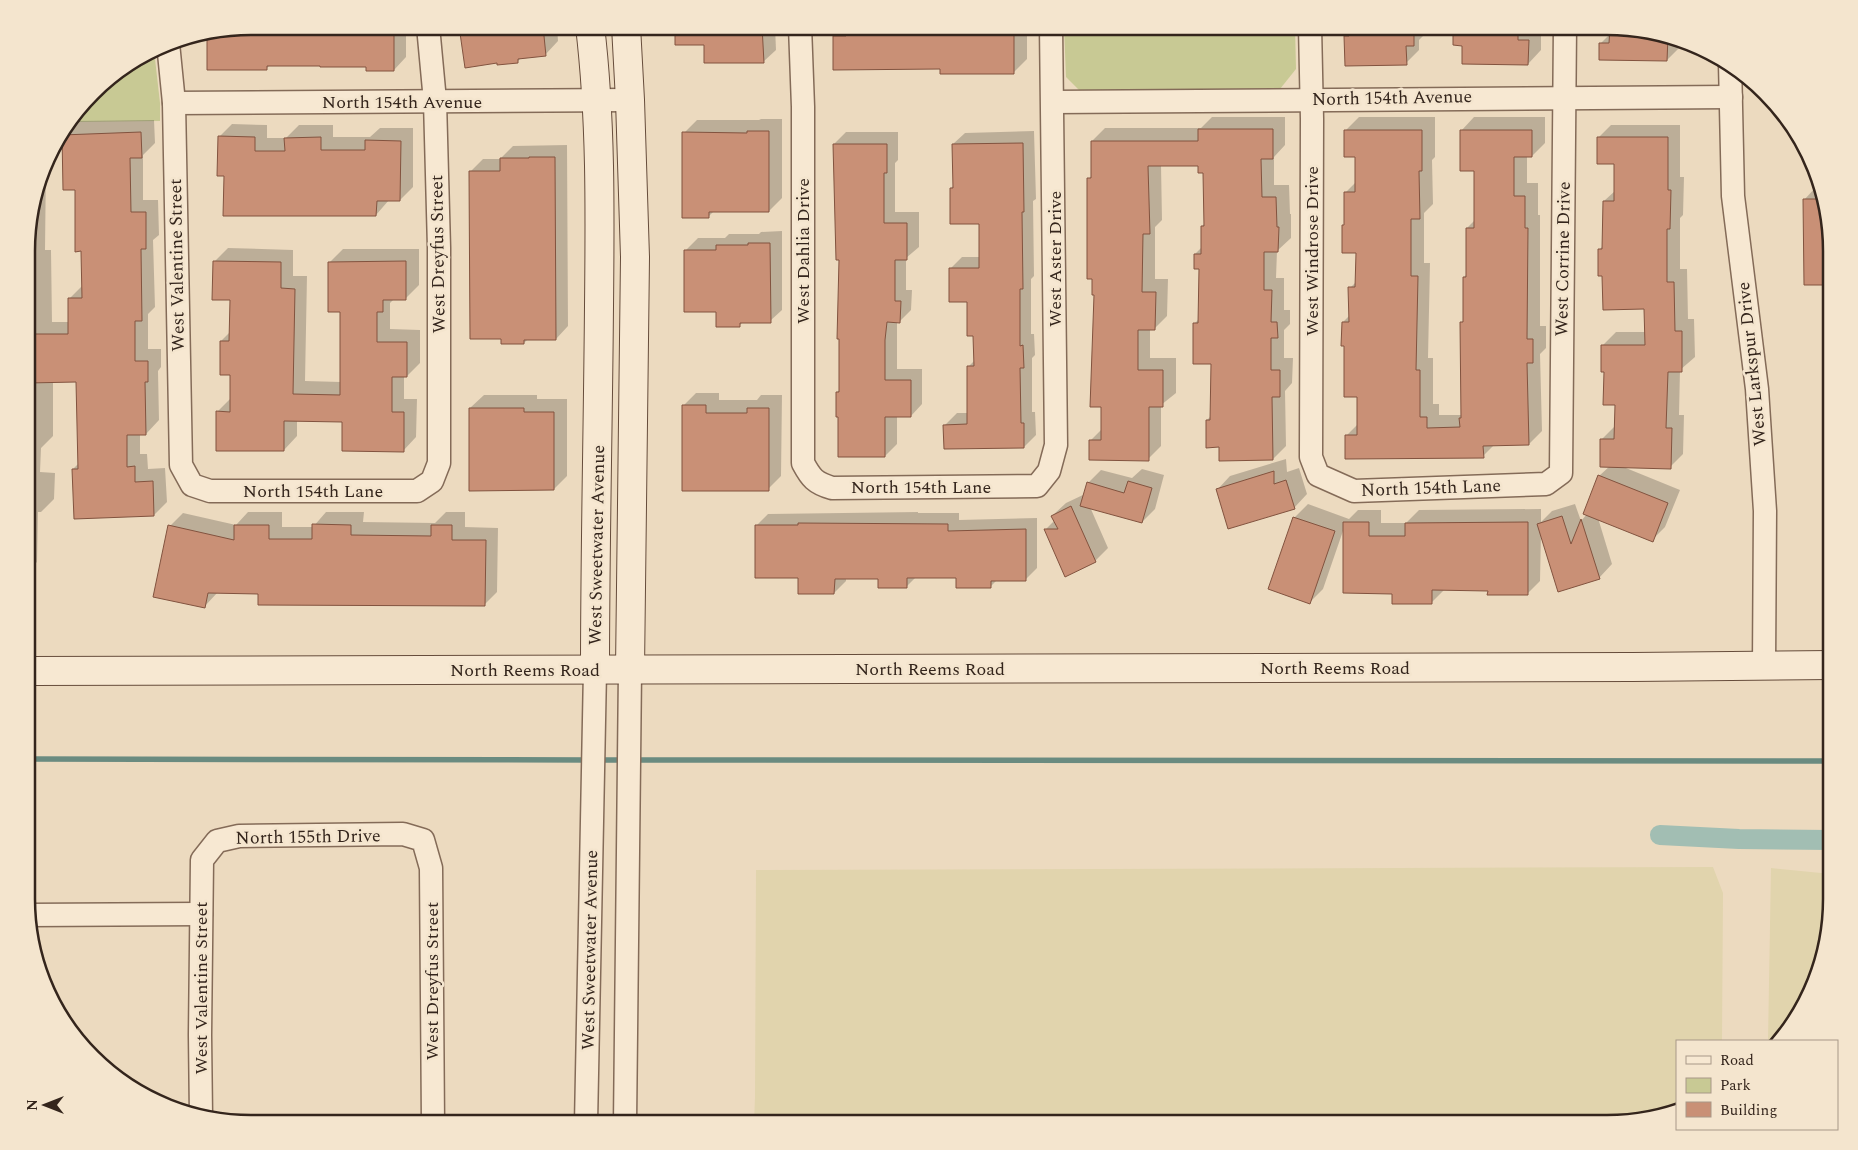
<svg xmlns="http://www.w3.org/2000/svg" width="1858" height="1150" font-family="Spectral,serif">
<rect width="100%" height="100%" fill="#ecdabf"/>
<g fill="#e1d4ad">
<path d="M1713,867L1723,893L1722,1041H1677V1107L1621,1123L754,1124L755,1097L756,870Z"/>
<path d="M1771,868L1831,874V913L1820,971L1794,1024L1775,1041H1768Z"/>
</g>
<g fill="#c8c994">
<path d="M1064,26H1295L1296,69L1280,89L1081,92L1066,77Z"/>
<path d="M154,50L160,103V121L72,122L103,82Z"/>
</g>
<g fill="#0003">
<path d="M251,26H406V57L394,70L367,66L321,65H270L267,68H208V35Z"/>
<path d="M460,26H557L558,41L545,55L522,57L517,62H498Z"/>
<path d="M676,26H775L776,50L763,62L705,43Z"/>
<path d="M845,26H1027V59L1014,72L941,68L834,37Z"/>
<path d="M1345,26H1427V32L1419,40V50L1406,63L1346,65Z"/>
<path d="M1454,26L1541,27V50L1528,64L1463,44Z"/>
<path d="M1611,27L1679,38L1680,47L1667,60L1600,44L1611,33Z"/>
<path d="M1212,117H1285V145L1274,157V185H1289L1290,214H1291V238L1277,251L1276,278H1284V310H1290V324L1284,330V358H1293L1292,383L1285,391L1286,446L1273,459L1220,446L1207,420L1211,416L1212,363L1194,324L1200,318V268L1195,254L1202,247V226L1205,223V172L1199,165H1161L1162,220L1155,227V279H1168L1167,316L1154,329L1150,328V358H1176V393L1161,405V446L1148,459L1090,441L1102,429L1089,179L1092,175V141L1105,128H1201Z"/>
<path d="M1359,117H1435V157L1432,160L1433,204L1424,213V263H1430L1428,358H1433V404H1439V415H1462L1461,323L1464,320V277L1467,274V228L1475,220V169L1461,131L1474,117H1545V143L1532,156H1527V183H1538V215H1540V326H1546V348L1540,354L1542,431L1529,444H1495L1483,456L1346,436L1358,424V395L1346,345L1343,322L1350,315V288L1357,281L1358,252L1343,226L1346,223L1345,193L1357,181V155L1346,130Z"/>
<path d="M761,119H782V198L769,211H714L708,217L684,133L697,120H759Z"/>
<path d="M154,120L155,143L143,155V200H158L159,235L153,240L155,307L148,314V349H161V367L158,371L159,420L146,434H140V454H147L148,469L165,468L167,502L154,515L73,469L79,463L78,381H53V436L41,448L40,472L55,473L54,499L41,512H38L37,562L28,571V222L46,163L45,250H51L52,322H69V299L82,286V250L76,189H65L63,134L77,121Z"/>
<path d="M232,124L267,125V138H286L299,125H333V137H370L380,128H413V187L400,200H389L376,215L225,175L219,137Z"/>
<path d="M1611,125H1680V177H1684L1683,215L1680,218V269H1687L1688,319H1694L1695,357L1680,370L1679,415H1684L1683,454L1670,467L1621,466L1680,490L1665,527L1652,540L1598,518L1612,564L1599,578L1541,532L1540,581L1527,594L1489,590L1445,589L1431,603L1393,593L1344,528L1323,589L1310,602L1270,588L1295,517L1308,504L1349,519L1358,510H1381V523H1406L1419,510L1541,509V522L1552,511L1575,504L1581,521L1587,514L1599,476L1610,466L1602,439L1615,426L1616,404L1605,371L1603,345L1616,332H1646L1645,308L1603,275L1599,250L1603,246L1604,201L1616,190V163L1598,138Z"/>
<path d="M1034,131L1036,199L1033,201L1034,276L1031,279V334H1034L1035,355L1032,358V412H1035L1036,435L1024,447L945,425L957,413H968V367L975,360L974,335L968,300L950,269L962,257H980V223L951,188L954,185L953,144L965,133Z"/>
<path d="M846,132H898V160L895,163V212H919V247L906,258V290H912L911,310L900,321H897V369H922V404L911,416H897V444L885,456L837,392L841,389L840,258L834,144Z"/>
<path d="M567,145L568,326L556,339H528L524,343L502,338L470,172L483,159H500L513,146Z"/>
<path d="M1816,187L1831,237V284H1805L1804,200Z"/>
<path d="M782,231V310L770,321H744L739,326L718,310L686,250L698,238H725L729,234H759L761,232Z"/>
<path d="M228,248L293,250V276H307L305,381L341,382L342,311L330,262L343,249H419V285L406,298H395L390,303V329L420,330V363L407,376H404V399H417L416,437L403,451L344,421L297,420V436L284,450L217,412L231,398V374L221,341L230,332L231,299L215,261Z"/>
<path d="M696,393H719V400H757L761,395H782L781,476L768,489L683,406Z"/>
<path d="M484,395H537V399H567V476L554,489L470,408Z"/>
<path d="M1286,459L1287,472L1299,468L1307,494L1294,508L1217,490L1230,476Z"/>
<path d="M1142,469L1164,475L1155,509L1142,522L1090,507L1108,548L1095,561L1045,530L1055,520L1052,516L1066,503L1085,494L1088,483L1101,470L1132,478Z"/>
<path d="M248,512H282V527H313L326,512H364L363,522L435,523L446,512H465V527L498,528L497,592L484,605L259,592H218L204,607L170,526L183,513L236,525Z"/>
<path d="M918,512V513H959V520L1037,518V568L1025,580H997L991,586L957,576H917L906,587L879,578H846V581L834,593L799,576L756,526L768,514Z"/>
</g>
<g fill="none" stroke-linecap="round" stroke-linejoin="round">
<g stroke="#6a8b80" stroke-width="5.5">
<path d="M28,759L589,760"/>
<path d="M598,760H624"/>
<path d="M633,760L1831,761"/>
</g>
<path stroke="#a2beb3" stroke-width="20" d="M1660,835L1739,839L1831,840"/>
</g>
<g fill="#c99076" stroke="#82533f">
<path d="M251,26H394V71H366V67H320V66H267V70H207V35Z"/>
<path d="M459,26H543L546,56L518,59V63L497,65V63L465,68Z"/>
<path d="M675,26H762L764,63H704V45H675Z"/>
<path d="M846,26H1014V74H940V69L833,70V36H846Z"/>
<path d="M1349,26H1414V46H1406L1407,65L1345,66L1344,36H1349Z"/>
<path d="M1453,26H1518V40H1529L1528,65L1462,64V46L1453,45Z"/>
<path d="M1610,27L1668,36L1667,61L1599,60V43H1609Z"/>
<path d="M1198,129H1273V159H1261L1262,197H1276L1277,227H1279L1278,252H1264V290H1272L1271,322H1277L1278,338H1271V370H1280V397H1272L1273,460L1219,461V447L1206,448V420H1210L1211,364H1193V323H1198L1199,269H1194V254H1201V226H1204L1203,173H1198V166H1148L1150,234H1143L1142,292H1156L1155,330H1138V370H1163V407H1149V461L1089,460V440H1101V407H1090L1094,295H1092V279H1087V178H1091V141H1198Z"/>
<path d="M1344,130H1422V171H1419L1420,219H1411V276H1418L1416,370H1420V417H1427V428L1460,427L1459,418H1461L1460,322H1463V277H1466V228H1474V171H1460V130H1532V157H1514V196H1525V228H1528L1527,339H1533V363H1527L1529,445L1483,446L1484,458L1345,459V435H1357V397H1344V346H1341L1342,322H1349L1348,287H1355L1356,253H1342V225H1344V192H1355V157H1344Z"/>
<path d="M747,131H769V212H709V218H682V132L747,133Z"/>
<path d="M141,132L142,158H130L131,212H146V249H141L142,321H135V361H148V382H145L146,435H127V467L135,466V482L153,481L154,516L74,519L72,469H78L76,382L28,383V334H68V298H82L81,251L75,252V190H63L62,135Z"/>
<path d="M218,136L255,137V151H285L284,138L321,137V150H365V140L401,141L400,201H377L376,216H223L224,176H217Z"/>
<path d="M1597,137H1668V190H1671L1670,229H1667V282H1674L1675,331H1682V372H1668L1666,428H1672L1671,469L1600,467V439H1614L1615,405H1603L1604,372H1601V345H1645L1644,309L1603,310L1602,276H1598V249H1602L1603,201H1614V164H1597Z"/>
<path d="M1023,143L1024,212H1022L1023,289H1020V346L1023,345L1024,368H1020L1021,423H1024V448L944,449L943,425L967,424V366H974L973,336H967V302H949V268H979V224H950V188H953L952,144Z"/>
<path d="M833,144H887V173H884V223H907V260H895V301H901L900,323L887,322L885,340V380H911V417H885V457H838V417H836V392H839V339H837L839,260H836Z"/>
<path d="M529,157H555L556,340H524V344H501V339H470L469,171H500V158H529Z"/>
<path d="M1803,199H1820L1831,237V285H1804Z"/>
<path d="M748,243H770L771,323H740V327H716V312H684V250H716V245H748Z"/>
<path d="M213,261L281,262V288L295,289L293,394L340,395V312H328V262L406,261V300H383V312H377V342H407V377H392V412H404V452L342,451V422L284,421V451H216V411L230,412V375H220V341H229L230,300H212Z"/>
<path d="M682,405H706V413H747V408H769V491H682Z"/>
<path d="M469,408H524V412H554V490L469,491Z"/>
<path d="M1274,471V484L1286,480L1295,509L1228,529L1216,489Z"/>
<path d="M1598,475L1668,503L1653,542L1583,514Z"/>
<path d="M1128,481L1152,488L1142,523L1080,506L1087,482L1124,493Z"/>
<path d="M1071,506L1096,562L1065,577L1044,529H1058L1051,516Z"/>
<path d="M1562,516L1571,544L1581,519L1600,579L1558,592L1537,524Z"/>
<path d="M1293,517L1335,531L1310,604L1268,589Z"/>
<path d="M1343,522H1369V536H1405V523L1528,522V595H1487L1488,591L1432,590V604H1392V594L1343,593Z"/>
<path d="M798,523L948,524V531L1026,529V581H991V588H956V578H907V588H878V579H835L834,594H798V578H755V525H798Z"/>
<path d="M312,524L351,525V535L431,536V525H452V540H486L485,606L258,605V594L208,593L205,608L153,597L168,525L234,540V525H269V539H312Z"/>
</g>
<g fill="none" stroke-linecap="round" stroke-linejoin="round">
<defs>
<g id="street">
<path d="M800,26L803,107V463C811,478 815,483 832,488L1037,486L1049,471L1056,445L1051,26"/>
<path d="M1310,26L1312,119L1311,457L1318,475L1354,491L1546,484L1561,473L1565,26"/>
<path d="M168,43L174,103L181,465L192,485L210,491H417L432,481L439,463V248L435,101L428,26"/>
<path d="M1730,63L1733,196L1757,389L1765,511L1764,665"/>
<path d="M1053,102L1731,97"/>
<path d="M174,103L630,100"/>
<path d="M28,915L201,914"/>
<path d="M201,1117L200,1035L202,860L217,841L239,836L403,834L423,840L431,868L433,1124"/>
<path d="M586,1124L595,670"/>
<path d="M625,1124L630,670"/>
</g>
<g id="secondary">
<path d="M590,26C601,119 600,212 599,306C598,427 595,548 595,670"/>
<path d="M626,26L630,100L635,257L630,670"/>
<path d="M28,671L1633,667L1831,665"/>
</g>
</defs>
<use href="#street" stroke="#846b58" stroke-width="25"/>
<use href="#secondary" stroke="#664c3b" stroke-width="30"/>
<use href="#street" stroke="#f7e8d2" stroke-width="22"/>
<use href="#secondary" stroke="#f7e8d2" stroke-width="28"/>
</g>
<g text-anchor="middle" dominant-baseline="central" stroke-width="5" stroke-linejoin="round" paint-order="stroke">
<g font-size="18" fill="#34251c" stroke="#f4e5ce">
<text transform="translate(1392 98) rotate(-1)">North 154th Avenue</text>
<text x="402" y="102">North 154th Avenue</text>
<text transform="translate(803 251) rotate(-90)">West Dahlia Drive</text>
<text transform="translate(1312 251) rotate(-90)">West Windrose Drive</text>
<text transform="translate(438 254) rotate(-91)">West Dreyfus Street</text>
<text transform="translate(1055 259) rotate(-90)">West Aster Drive</text>
<text transform="translate(1563 259) rotate(-89)">West Corrine Drive</text>
<text transform="translate(177 265) rotate(-91)">West Valentine Street</text>
<text transform="translate(1752 364) rotate(-96)">West Larkspur Drive</text>
<text x="921" y="487">North 154th Lane</text>
<text transform="translate(1431 488) rotate(-2)">North 154th Lane</text>
<text x="313" y="491">North 154th Lane</text>
<text transform="translate(597 545) rotate(-89)">West Sweetwater Avenue</text>
<text x="1335" y="668">North Reems Road</text>
<text x="930" y="669">North Reems Road</text>
<text x="525" y="670">North Reems Road</text>
<text transform="translate(308 837) rotate(-1)">North 155th Drive</text>
<text transform="translate(590 950) rotate(-89)">West Sweetwater Avenue</text>
<text transform="translate(432 981) rotate(-90)">West Dreyfus Street</text>
<text transform="translate(201 988) rotate(-90)">West Valentine Street</text>
</g>
</g>
<path d="M0 0H1858V1150H0ZM251 35H1607A216 216 0 0 1 1823 251V899A216 216 0 0 1 1607 1115H251A216 216 0 0 1 35 899V251A216 216 0 0 1 251 35Z" fill="#f4e5ce" fill-rule="evenodd"/>
<path fill="none" stroke="#34251c" stroke-width="2.5" d="M251 35H1607A216 216 0 0 1 1823 251V899A216 216 0 0 1 1607 1115H251A216 216 0 0 1 35 899V251A216 216 0 0 1 251 35Z"/>
<rect x="1676" y="1040" width="162" height="90" fill="#f4e5ce" stroke="#a79887"/>
<rect x="1686" y="1056" width="25" height="8" fill="#f7e8d2" stroke="#a79887"/>
<text x="1720" y="1065" font-size="15" fill="#34251c">Road</text>
<rect x="1686" y="1078" width="25" height="15" fill="#c8c994" stroke="#a79887"/>
<text x="1720" y="1090" font-size="15" fill="#34251c">Park</text>
<rect x="1686" y="1102" width="25" height="15" fill="#c99076" stroke="#a79887"/>
<text x="1720" y="1115" font-size="15" fill="#34251c">Building</text>
<g transform="translate(45 1105) rotate(270)" stroke="#f4e5ce" stroke-width="4" paint-order="stroke">
<path d="M0-4L9 19L0 12L-9 19Z" fill="#34251c"/>
<text y="-8" font-size="14" font-weight="bold" text-anchor="middle" fill="#34251c">N</text>
</g>
</svg>
